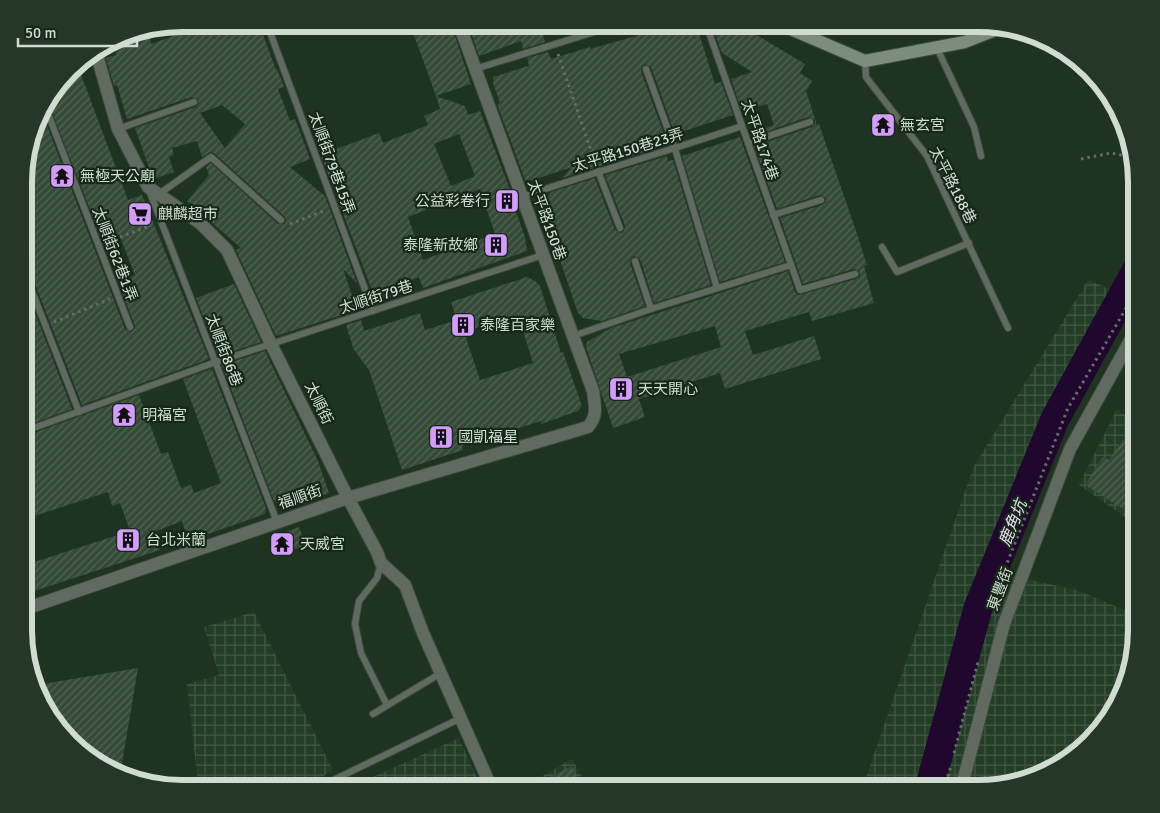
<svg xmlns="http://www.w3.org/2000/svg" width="1160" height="813" font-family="Signika,'Noto Sans TC',sans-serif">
<defs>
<pattern id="industrial-grid" width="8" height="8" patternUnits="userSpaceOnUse" patternTransform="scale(1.25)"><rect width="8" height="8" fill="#233d26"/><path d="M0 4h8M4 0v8" fill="none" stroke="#425844"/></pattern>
<pattern id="building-hatch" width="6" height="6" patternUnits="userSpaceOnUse" patternTransform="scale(1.25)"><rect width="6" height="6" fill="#354a37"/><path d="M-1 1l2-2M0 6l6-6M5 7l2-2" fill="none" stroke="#516453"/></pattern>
</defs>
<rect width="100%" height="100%" fill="#1f3321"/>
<g fill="url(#industrial-grid)">
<path d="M1088,280L1114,291L1019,488L985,570L1077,590L1136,615V641L1128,682L1104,727L1048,773L978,789H862L973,468Z"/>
<path d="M1117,409L1136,423V513L1131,521L1079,485Z"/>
<path d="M254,612L333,770L303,789H184L198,783L187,684L219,675L204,627Z"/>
<path d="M459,738L482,789H346Z"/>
<path d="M572,759L589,789H520Z"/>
</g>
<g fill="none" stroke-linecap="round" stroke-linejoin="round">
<path stroke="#20072e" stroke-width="29" d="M929,789L978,608L1055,419L1136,271"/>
</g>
<g fill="url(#building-hatch)" fill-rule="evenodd">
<path d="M208,24H259L276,70L277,69L284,87L278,89L290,121L295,119L310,159L290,167L325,196L357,283L343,269L357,310L276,336L236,250L241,248L187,201L209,175L206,167L211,163L278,224H284L286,221L285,217L214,153L210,152L202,157L197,141L172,148L174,155L169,157L174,172L153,179L135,128L196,107L199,103L198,100L192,97L127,119L117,85L114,86L106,58L116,55L114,48L131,42L149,36L151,44ZM222,105L245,124L225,148L200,113Z"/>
<path d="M410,24H451L471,84L436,96Z"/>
<path d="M468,24H569V26L543,35L545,42L523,49L521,41L479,56Z"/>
<path d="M678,24H696L715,84L721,82L733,115L675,134L651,67L645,64L642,66L641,71L665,137L661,138L663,146L562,178L572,167L533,180H525L497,104L500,103L493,83V77L528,66L529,65L527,58L548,52L551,59L590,47V49Z"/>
<path d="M717,24H738L805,64L800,73L812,81L806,91L817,125L819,124L855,228L867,265L864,266L874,303L812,321L809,312L745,331L753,355L814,336L821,359L725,389L720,373L639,399L645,417L613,428L586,347L587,342L611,328L788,271L795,292L799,295L856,279L860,276L859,271L854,269L803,284L780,218L822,205L826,202V198L820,195L777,209L754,146L812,127L815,123V120L808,117L751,137L750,133L774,125L767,104L742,112L731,79L752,72L722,53L713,29ZM715,326L721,347L627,377L619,354Z"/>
<path d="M77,64L128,200L142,195L209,359L82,405L30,271L25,268V162L41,110L125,329L130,332L134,330L135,326L118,282L135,275L119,234L102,240L48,102Z"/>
<path d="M436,96L465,106L468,115L480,111L517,208L515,209L525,237L527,251L423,288L419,277L392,287L394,296L376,301L321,155L379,133L383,143L428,125L424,116L440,109ZM459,134L475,176L451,186L434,144ZM480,189L495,234L423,260L408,217Z"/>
<path d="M740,137L785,262L720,282L682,156Z"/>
<path d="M667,156L668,161L673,160L711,285L654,303L640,259L634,256L631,258L630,263L645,306L602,321L583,318L578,313L543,210L544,201L551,192L595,178L615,230L621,233L624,231L625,226L605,175Z"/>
<path d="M527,277L535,281L540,286L561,353L563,352L582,406L578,411L541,424V421L462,446L463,450L402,470L369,370L354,350L346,325L361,320L364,331L420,313L425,330L457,320L451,302ZM518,315L533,363L480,380L464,332Z"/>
<path d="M234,284L261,342L218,356L196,298Z"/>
<path d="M25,287L72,409L25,426Z"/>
<path d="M265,351L318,461L329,493L288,507L284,506L274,501L222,365Z"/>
<path d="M212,369L266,508L265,514L188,541L182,521L154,532L160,550L25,594V565L130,531L120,503L112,506L108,492L25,519V436L139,395L161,454L168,452L181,488L191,485L194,493L221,483L183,379Z"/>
<path d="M1136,420V517L1085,485L1103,457L1109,460Z"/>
<path d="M299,527L306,545L279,555L273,537Z"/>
<path d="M138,668L120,775L86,757L58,725L56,712L48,713L45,710L37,685Z"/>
<path d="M572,766L583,789H526Z"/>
</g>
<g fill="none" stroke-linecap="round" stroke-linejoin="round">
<defs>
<g id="lane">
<path d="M267,24L373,311"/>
<path d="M706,24L800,290L855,274"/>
<path d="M116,39L136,33"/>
<path d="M937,48L974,127L981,156"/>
<path d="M865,61L866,77L927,156L1008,328"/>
<path d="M475,69L620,24"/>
<path d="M646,69L675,149L717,288"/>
<path d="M45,106L130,327"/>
<path d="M118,129L194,102"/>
<path d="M748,143L810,122"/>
<path d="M598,171L620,228"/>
<path d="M149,190L277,522"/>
<path d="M159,194L211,157L281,220"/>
<path d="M521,197C595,172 669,151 742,126"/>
<path d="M773,215L821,200"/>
<path d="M882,247L897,272L969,243"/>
<path d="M25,273L79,412"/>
<path d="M651,309L791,265"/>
<path d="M573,336L651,309L635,261"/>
<path d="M25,431L216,362L543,255"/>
<path d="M381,563L377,578L359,601L355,624L361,653L387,705"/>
<path d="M373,714L441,673"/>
<path d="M315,789L461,718"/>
</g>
<g id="street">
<path d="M96,52L118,129L148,187L200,223L227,250L271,344L348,498L377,552L381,563L405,585L423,633L492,789"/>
<path d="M25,609L348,498L588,427C598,415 595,406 593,391L459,24"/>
<path d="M961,789L1004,624L1070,449L1136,330"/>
</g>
<path id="secondary" d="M779,24L865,61L965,42L1003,27"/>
</defs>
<use href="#lane" stroke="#3b4e3d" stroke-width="8"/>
<use href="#street" stroke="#3b4e3d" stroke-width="14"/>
<use href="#secondary" stroke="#3b4e3d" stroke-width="14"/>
<g stroke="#607161" stroke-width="3" stroke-dasharray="2.5 4" stroke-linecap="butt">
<path d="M558,54L595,162"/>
<path d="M1081,159L1111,153L1131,157"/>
<path d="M290,224L326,210"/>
<path d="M108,242L151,225"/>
<path d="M54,322L110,299"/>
<path d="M994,606L1006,566L1068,408L1136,291"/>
<path d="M954,753L978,662"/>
<path d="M944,789L951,766"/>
</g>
<use href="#lane" stroke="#606a61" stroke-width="6"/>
<use href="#street" stroke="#606a61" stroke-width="12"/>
<use href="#secondary" stroke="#7c8c7d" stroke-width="12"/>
</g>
<defs>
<symbol id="temple-square" viewBox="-11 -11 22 22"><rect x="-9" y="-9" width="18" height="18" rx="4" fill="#d49cfc" stroke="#162918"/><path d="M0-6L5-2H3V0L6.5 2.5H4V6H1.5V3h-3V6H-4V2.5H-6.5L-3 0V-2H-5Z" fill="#111"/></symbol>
<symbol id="building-square" viewBox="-11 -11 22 22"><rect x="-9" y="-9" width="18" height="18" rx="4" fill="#d49cfc" stroke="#162918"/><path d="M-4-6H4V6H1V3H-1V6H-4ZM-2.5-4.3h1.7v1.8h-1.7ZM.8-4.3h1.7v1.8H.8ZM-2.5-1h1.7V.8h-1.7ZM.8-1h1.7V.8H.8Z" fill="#111"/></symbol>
<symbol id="supermarket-square" viewBox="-11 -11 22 22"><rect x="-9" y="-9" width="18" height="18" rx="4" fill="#d49cfc" stroke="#162918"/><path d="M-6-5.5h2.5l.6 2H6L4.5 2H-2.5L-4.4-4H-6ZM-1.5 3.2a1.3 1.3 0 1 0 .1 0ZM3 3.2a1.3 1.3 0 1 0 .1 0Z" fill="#111"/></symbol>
</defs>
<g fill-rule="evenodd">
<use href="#temple-square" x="869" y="111" width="28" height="28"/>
<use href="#temple-square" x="48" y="162" width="28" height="28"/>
<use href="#building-square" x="493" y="187" width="28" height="28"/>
<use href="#supermarket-square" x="126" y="200" width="28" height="28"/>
<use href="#building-square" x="482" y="231" width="28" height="28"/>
<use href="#building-square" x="449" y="311" width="28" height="28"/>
<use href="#building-square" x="607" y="375" width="28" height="28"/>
<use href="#temple-square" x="110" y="401" width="28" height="28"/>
<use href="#building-square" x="427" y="423" width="28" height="28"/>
<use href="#building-square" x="114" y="526" width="28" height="28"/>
<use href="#temple-square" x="268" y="530" width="28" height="28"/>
</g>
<g text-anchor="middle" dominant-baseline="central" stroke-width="4.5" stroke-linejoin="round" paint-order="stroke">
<g font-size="15" fill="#d0dcd0" stroke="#162918" text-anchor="start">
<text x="900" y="125">無玄宮</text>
<text x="80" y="176">無極天公廟</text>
<text x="490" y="201" text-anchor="end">公益彩卷行</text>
<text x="158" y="214">麒麟超市</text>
<text x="478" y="245" text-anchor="end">泰隆新故鄉</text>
<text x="480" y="325">泰隆百家樂</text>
<text x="638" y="389">天天開心</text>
<text x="142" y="415">明福宮</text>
<text x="458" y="437">國凱福星</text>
<text x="146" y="540">台北米蘭</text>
<text x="300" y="544">天威宮</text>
</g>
<g font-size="15" fill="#d0dcd0" stroke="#162918">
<text transform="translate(760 140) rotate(71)">太平路174巷</text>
<text transform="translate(628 150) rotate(-17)">太平路150巷23弄</text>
<text transform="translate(332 163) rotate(70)">太順街79巷15弄</text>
<text transform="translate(953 185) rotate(63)">太平路188巷</text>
<text transform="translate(547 220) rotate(70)">太平路150巷</text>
<text transform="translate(115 254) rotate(69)">太順街62巷1弄</text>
<text transform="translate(376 297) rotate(-18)">太順街79巷</text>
<text transform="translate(224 350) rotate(69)">太順街86巷</text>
<text transform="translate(319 403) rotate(64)">太順街</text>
<text transform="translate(300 497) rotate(-19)">福順街</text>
<text transform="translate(1000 589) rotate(-69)">東豐街</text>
</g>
<g font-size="16" font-style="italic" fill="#ecdcf9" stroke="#162918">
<text transform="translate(1013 523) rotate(-68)">鹿角坑</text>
</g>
</g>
<path d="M0 0H1160V813H0ZM182 32H978A150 150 0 0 1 1128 182V630A150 150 0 0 1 978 780H182A150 150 0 0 1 32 630V182A150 150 0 0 1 182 32Z" fill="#253727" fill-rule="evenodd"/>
<path fill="none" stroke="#d0dcd0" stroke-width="6" d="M182 32H978A150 150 0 0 1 1128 182V630A150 150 0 0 1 978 780H182A150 150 0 0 1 32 630V182A150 150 0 0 1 182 32Z"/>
<path d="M18 38v8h119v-8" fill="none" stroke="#d0dcd0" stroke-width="2.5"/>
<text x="25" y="38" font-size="15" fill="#d0dcd0" stroke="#162918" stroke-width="4" paint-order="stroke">50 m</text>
</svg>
